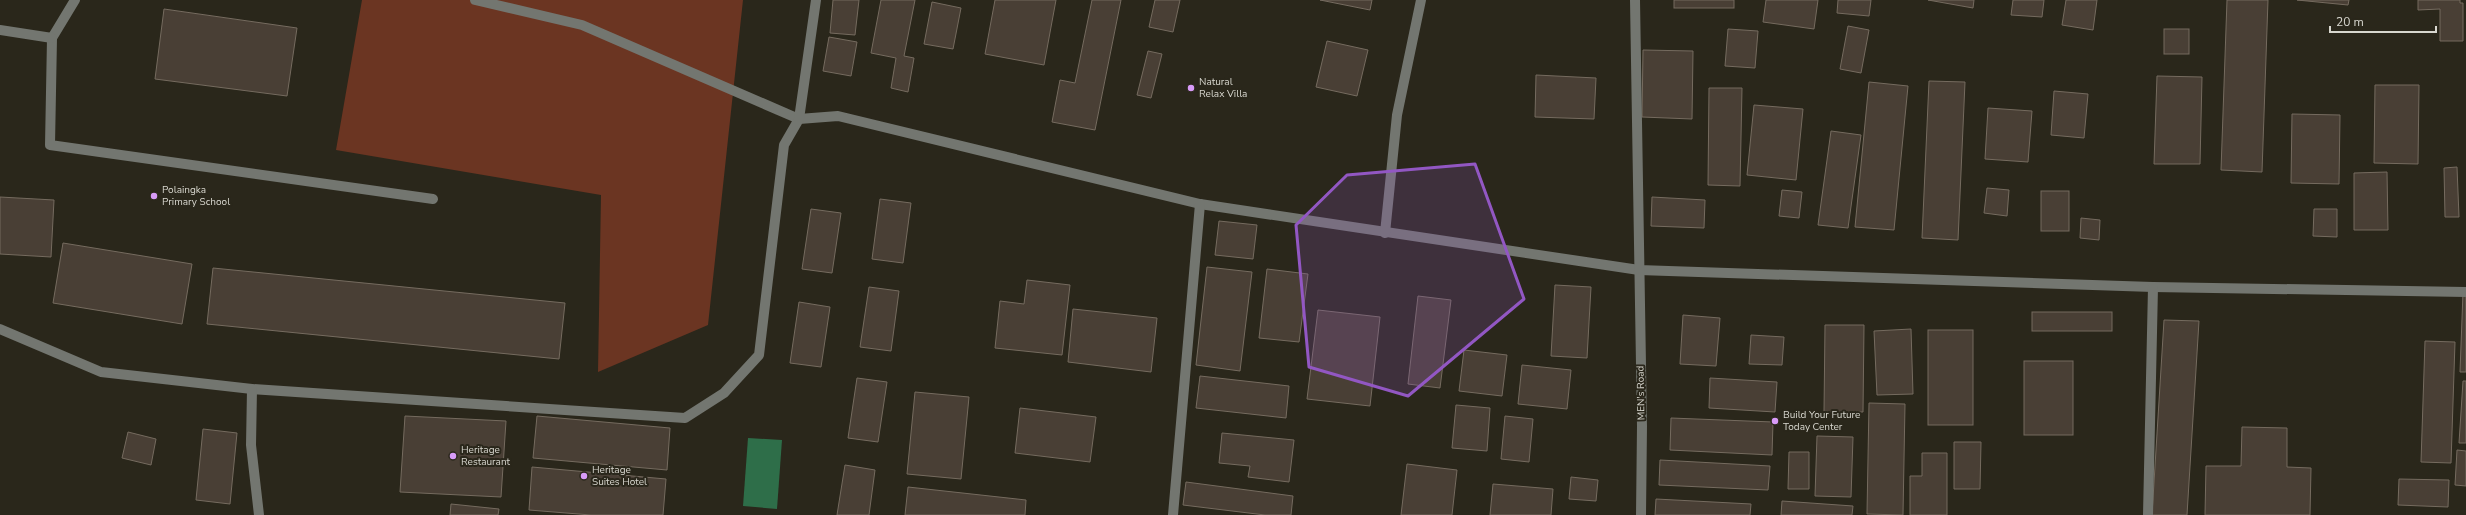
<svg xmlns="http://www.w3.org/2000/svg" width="2466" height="515" font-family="'Nunito Sans',sans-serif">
<rect width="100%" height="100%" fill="#2a271b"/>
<path fill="#6b3522" d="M362,0H743L708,325L598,372L601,195L336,150Z"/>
<path fill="#2e6e49" d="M748,438L782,440L777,509L743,506Z"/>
<g fill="#493f35" stroke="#756b5f">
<path d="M833,0H859L855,35L830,33Z"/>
<path d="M881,0H915L904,56L914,58L908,92L891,88L896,58L871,53Z"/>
<path d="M995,0H1056L1044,65L985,54Z"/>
<path d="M1092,0H1121L1095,130L1052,122L1060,80L1075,83Z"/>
<path d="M1155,0H1180L1173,32L1149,27Z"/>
<path d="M1320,0H1372L1370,10Z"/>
<rect x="1674" y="0" width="60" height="8"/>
<path d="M1766,0H1818L1814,29L1763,22Z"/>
<path d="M1838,0H1871L1869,16L1837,13Z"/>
<path d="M1928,0H1974L1973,8Z"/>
<path d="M2013,0H2044L2042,17L2011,15Z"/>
<path d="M2066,0H2097L2093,30L2062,25Z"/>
<path d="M2227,0H2268L2262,172L2221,170Z"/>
<path d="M2297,0H2349L2348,5Z"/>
<path d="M2418,0H2460V3H2463V41H2440V9L2418,10Z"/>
<path d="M932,2L961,8L953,49L924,44Z"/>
<path d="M164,9L297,28L287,96L155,79Z"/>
<path d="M1848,26L1869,30L1861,73L1840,69Z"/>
<path d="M1728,29L1758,31L1755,68L1725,66Z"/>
<rect x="2164" y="29" width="25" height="25"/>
<path d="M829,37L857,42L851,76L823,71Z"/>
<path d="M1327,41L1368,50L1357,96L1316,87Z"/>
<path d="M1643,50L1693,51L1692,119L1642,117Z"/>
<path d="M1148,51L1162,54L1151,98L1137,95Z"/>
<path d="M1536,75L1596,78L1594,119L1535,117Z"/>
<path d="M2157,76L2202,77L2200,164H2154Z"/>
<path d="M1929,81L1965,82L1958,240L1922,238Z"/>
<path d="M1869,82L1908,86L1894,230L1855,227Z"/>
<path d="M2375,85H2419L2418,164L2374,163Z"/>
<path d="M1709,88H1742L1740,186L1708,185Z"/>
<path d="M2054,91L2088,94L2084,138L2051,135Z"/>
<path d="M1754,105L1803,109L1796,180L1747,175Z"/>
<path d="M1988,108L2032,111L2028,162L1985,159Z"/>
<path d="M2292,114L2340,115L2339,184L2291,183Z"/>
<path d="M1831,131L1861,135L1848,228L1818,225Z"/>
<path d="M2457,167L2459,217H2445L2444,168Z"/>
<path d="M2387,172L2388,230H2354V173Z"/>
<path d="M1987,188L2009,190L2007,216L1984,213Z"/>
<path d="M1782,190L1802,192L1799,218L1779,216Z"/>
<rect x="2041" y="191" width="28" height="40"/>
<path d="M0,197L54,200L51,257L0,254Z"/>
<path d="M1652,197L1705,200L1704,228L1651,226Z"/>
<path d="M880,199L911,203L903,263L872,259Z"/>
<path d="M811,209L841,213L832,273L802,269Z"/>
<path d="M2314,209H2337V237L2313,236Z"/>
<path d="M2081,218L2100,220L2099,240L2080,238Z"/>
<path d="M1219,221L1257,225L1253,259L1215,255Z"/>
<path d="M63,243L192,264L182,324L53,303Z"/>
<path d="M1207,267L1252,272L1240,371L1196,365Z"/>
<path d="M213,268L565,303L559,359L207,324Z"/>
<path d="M1267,269L1308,274L1299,342L1259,338Z"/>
<path d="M1027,280L1070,285L1062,355L995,348L1000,301L1024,304Z"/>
<path d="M1555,285L1591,287L1587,358L1551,356Z"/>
<path d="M869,287L899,291L891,351L860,347Z"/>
<path d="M2463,292L2466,293V372H2460Z"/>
<path d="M1418,296L1451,300L1440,388L1408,384Z"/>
<path d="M799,302L830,307L821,367L790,363Z"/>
<path d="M1073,309L1157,318L1151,372L1068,362Z"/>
<path d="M1318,310L1380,317L1370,406L1307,399Z"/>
<rect x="2032" y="312" width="80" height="19"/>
<path d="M1683,315L1720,318L1716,366L1680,364Z"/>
<path d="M2164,320L2199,321L2187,515H2152Z"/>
<path d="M1825,325H1864L1863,412H1824Z"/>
<path d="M1911,329L1913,394L1877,395L1874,331Z"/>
<rect x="1928" y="330" width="45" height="95"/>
<path d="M1751,335L1784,337L1782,365L1749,364Z"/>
<path d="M2425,341L2455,342L2451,463L2421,462Z"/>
<path d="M1464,350L1507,355L1502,396L1459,391Z"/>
<rect x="2024" y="361" width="49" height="74"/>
<path d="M1522,365L1571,370L1567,409L1518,404Z"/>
<path d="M1200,376L1289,386L1286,418L1196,408Z"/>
<path d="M857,378L887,382L878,442L848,438Z"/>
<path d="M1710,378L1777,382L1775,412L1709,408Z"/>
<path d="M2463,381H2466V443H2459Z"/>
<path d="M915,392L969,397L961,479L907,474Z"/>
<path d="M1869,403L1905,404L1903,515L1867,514Z"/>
<path d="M1456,405L1490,408L1487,451L1452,448Z"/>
<path d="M1020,408L1096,417L1090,462L1015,453Z"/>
<path d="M405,416L506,421L501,497L400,492Z"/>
<path d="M537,416L670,428L667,470L533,458Z"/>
<path d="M1505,416L1533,419L1529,462L1501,459Z"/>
<path d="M1671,418L1773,422L1772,455L1670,450Z"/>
<path d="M2242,427L2287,428V467L2311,468L2310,515H2205L2206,466H2241Z"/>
<path d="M203,429L237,433L230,504L196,500Z"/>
<path d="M128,432L156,439L151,465L122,458Z"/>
<path d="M1222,433L1294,440L1289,482L1248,477L1250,466L1219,463Z"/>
<path d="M1817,436L1853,437L1851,497L1815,496Z"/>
<path d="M1954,442H1981L1980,489H1954Z"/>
<path d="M2457,450L2466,451V486L2455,485Z"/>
<path d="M1789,452H1809V489H1788Z"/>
<path d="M1922,453H1947V515H1910V476H1922Z"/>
<path d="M1660,460L1770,466L1768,490L1659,485Z"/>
<path d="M1407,464L1457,470L1452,515H1401Z"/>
<path d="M845,465L875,470L869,515H837Z"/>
<path d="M532,467L666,479L663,515H591L529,510Z"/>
<path d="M1571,477L1598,480L1596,501L1569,499Z"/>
<path d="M2399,479L2449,480L2448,507L2398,505Z"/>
<path d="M1186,482L1293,496L1291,515H1265L1183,505Z"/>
<path d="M1493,484L1553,489L1551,515H1490Z"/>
<path d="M908,487L1026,500L1025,515H905Z"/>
<path d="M1656,499L1751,504L1750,515H1655Z"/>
<path d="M1782,501L1853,506L1852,515H1781Z"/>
<path d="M451,504L499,509L498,515H450Z"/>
</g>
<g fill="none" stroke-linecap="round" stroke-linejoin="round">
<g stroke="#737670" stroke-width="10">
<path d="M75,0L52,38L50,145L433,199"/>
<path d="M475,0L582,25L799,119L838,116L1200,204L1639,270L2153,287L2466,292"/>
<path d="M1635,0L1642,426L1641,515"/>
<path d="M0,30L52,38"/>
<path d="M1385,233L1397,115L1421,0"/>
<path d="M0,329L101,372L252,389L685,418L724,393L759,355L784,145L799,119L816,0"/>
<path d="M252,389L251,445L259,515"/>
<path d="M1173,515L1200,204"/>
<path d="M2148,515L2153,287"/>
</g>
</g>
<path fill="#9257c3" fill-opacity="0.2" stroke="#9257c3" stroke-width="3" stroke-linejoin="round" d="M1475,164L1524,299L1408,396L1309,367L1296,225L1347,175Z"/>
<g fill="#d89bf8" stroke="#2a271b" stroke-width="1.5">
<circle cx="1191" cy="88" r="4"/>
<circle cx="154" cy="196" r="4"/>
<circle cx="1775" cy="421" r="4"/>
<circle cx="453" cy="456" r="4"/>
<circle cx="584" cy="476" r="4"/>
</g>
<g text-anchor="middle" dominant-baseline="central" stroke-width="4" stroke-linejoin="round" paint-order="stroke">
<g font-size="10" fill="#d8d7cf" stroke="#2a271b" text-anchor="start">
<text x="1199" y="82">Natural<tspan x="1199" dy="12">Relax Villa</tspan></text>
<text x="162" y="190">Polaingka<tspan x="162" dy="12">Primary School</tspan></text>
<text x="1783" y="415">Build Your Future<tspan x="1783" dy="12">Today Center</tspan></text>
<text x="461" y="450">Heritage<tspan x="461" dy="12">Restaurant</tspan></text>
<text x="592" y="470">Heritage<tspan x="592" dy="12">Suites Hotel</tspan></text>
</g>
<g font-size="10" fill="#d8d7cf" stroke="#2a271b">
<text transform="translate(1641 393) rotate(-91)">MEN's Road</text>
</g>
</g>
<path d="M2330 26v6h106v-6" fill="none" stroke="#d8d7cf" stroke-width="2"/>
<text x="2336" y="26" font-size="12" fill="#d8d7cf" stroke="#2a271b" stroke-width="3" paint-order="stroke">20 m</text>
</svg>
